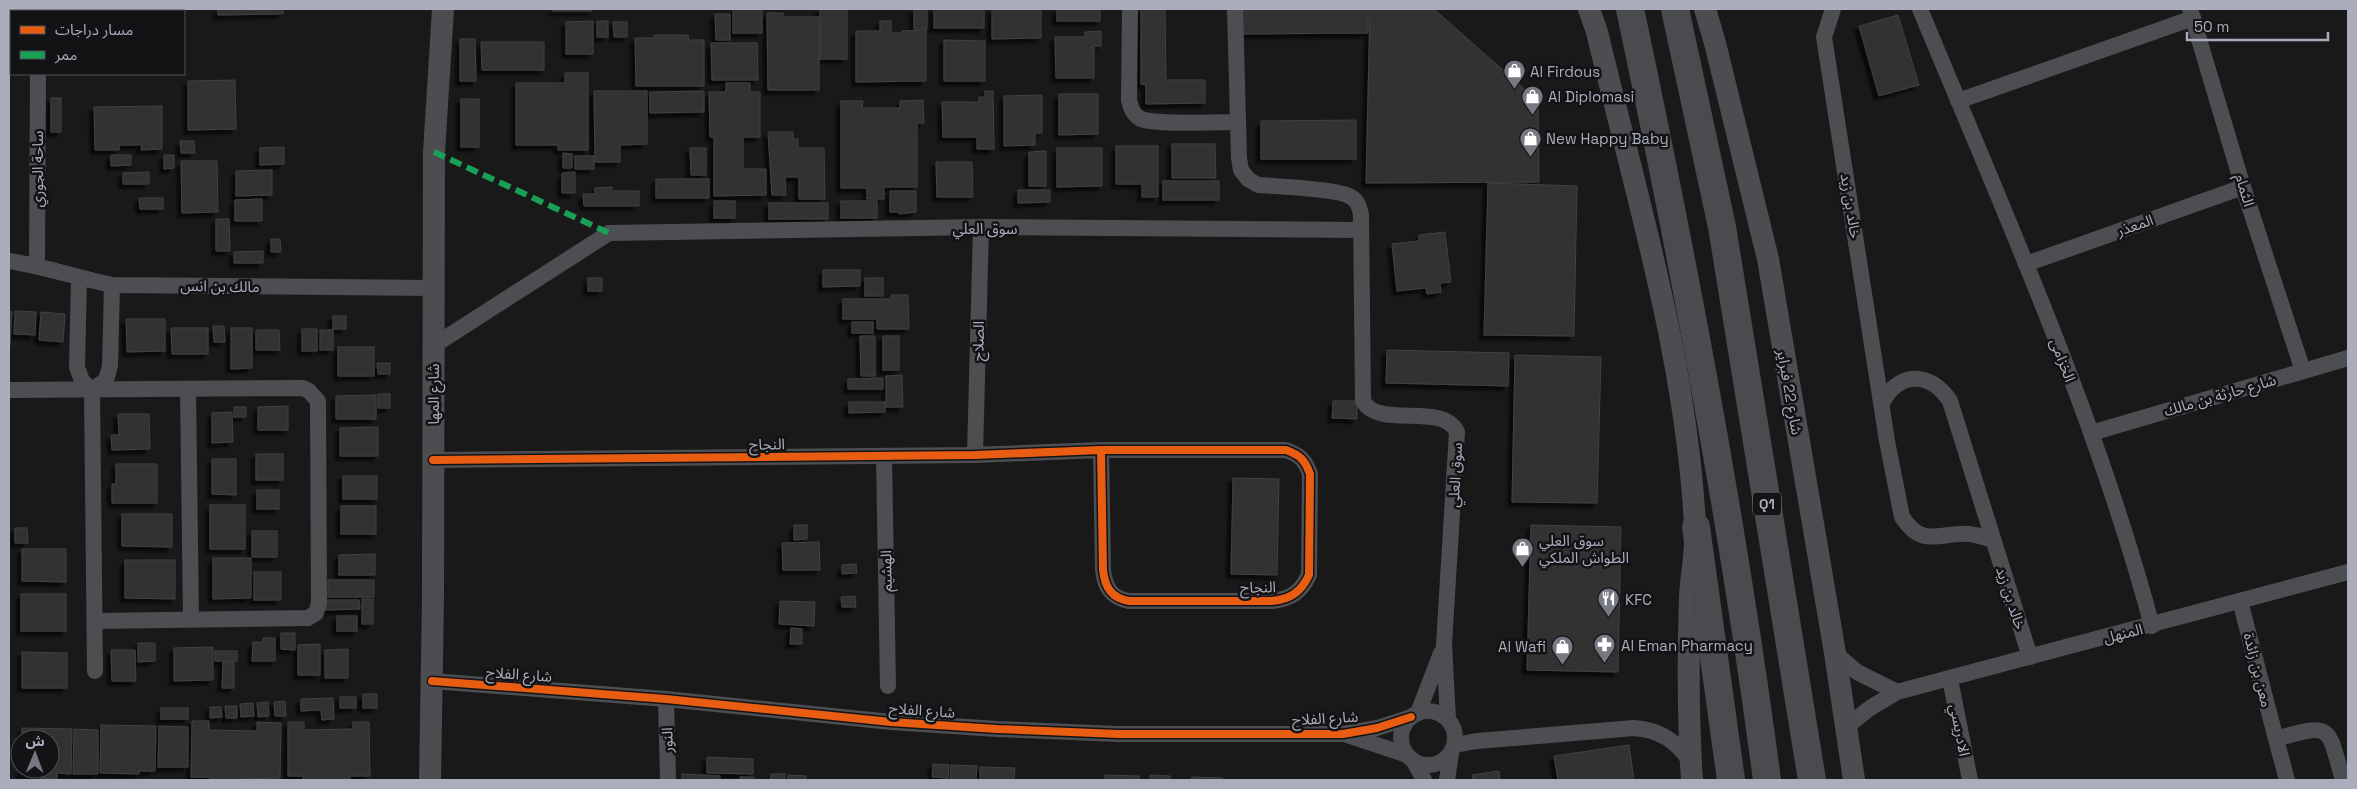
<svg xmlns="http://www.w3.org/2000/svg" width="2357" height="789" font-family="'Space Grotesk','Noto Sans Arabic',sans-serif">
<defs>
<filter id="shadow"><feDropShadow dx="-4.5" dy="4.5" stdDeviation="1" flood-color="#0009"/></filter>
</defs>
<rect width="100%" height="100%" fill="#191919"/>
<g fill="#313131" stroke="#414245" filter="url(#shadow)">
<rect x="57" y="9" width="38" height="2"/>
<path d="M218,9H283V14L218,15Z"/>
<rect x="553" y="9" width="39" height="2"/>
<rect x="733" y="9" width="29" height="24"/>
<rect x="820" y="9" width="27" height="50"/>
<rect x="914" y="9" width="13" height="20"/>
<rect x="934" y="9" width="50" height="19"/>
<path d="M992,9H1041V38L992,39Z"/>
<rect x="1057" y="9" width="43" height="12"/>
<path d="M1141,9H1165L1166,80H1205V103L1146,104V85L1141,84Z"/>
<path d="M1242,9H1368V33L1243,34Z"/>
<path d="M1370,9L1435,10L1538,101L1539,182L1366,183Z"/>
<path d="M767,13H783V17H819V90H768Z"/>
<path d="M715,14H730V40H716Z"/>
<path d="M1898,15L1919,85L1879,96L1859,26Z"/>
<path d="M593,21V54H566V22Z"/>
<rect x="597" y="21" width="11" height="16"/>
<path d="M880,21H891V33H902V31L926,30V81L856,82V31H880Z"/>
<path d="M613,22H627V37H614Z"/>
<path d="M1101,31V46H1094V78H1056L1055,37H1085V32Z"/>
<path d="M654,35H688L689,40H704V86H636L635,38H654Z"/>
<path d="M460,39H475L476,81H460Z"/>
<path d="M944,40L985,41V81H944Z"/>
<path d="M481,42H544V70H482Z"/>
<path d="M711,43H757L758,80H712Z"/>
<path d="M565,73H588V150H558V145H516V83H565Z"/>
<path d="M235,80L236,129L188,130V81Z"/>
<path d="M726,83H750V92H760V137H743V169H766V195L714,196V137H710L709,92H726Z"/>
<path d="M594,91H647V144L620,145V162H595Z"/>
<path d="M704,91V112L650,113V92Z"/>
<path d="M985,91H993L994,149H977V137H943L942,102H979V97H985Z"/>
<path d="M1059,94H1098V134L1059,135Z"/>
<path d="M1042,95V133H1035V145L1004,146V96Z"/>
<rect x="51" y="98" width="10" height="34"/>
<rect x="461" y="99" width="18" height="48"/>
<path d="M923,100L924,123H917V187H884V199H867V188H841V101H863L862,108H900V101Z"/>
<path d="M162,106V149L141,150L142,145H119V150H95L94,107Z"/>
<path d="M1356,120V159H1261V121Z"/>
<path d="M768,132H793V139H798V148H824L825,199H799V177H785L786,195H772Z"/>
<path d="M180,141H194L195,153H181Z"/>
<path d="M1172,144H1215L1216,178H1172Z"/>
<path d="M1116,146H1158V197H1142V184H1116Z"/>
<path d="M284,147V164L260,165V148Z"/>
<path d="M690,148H706V175H691Z"/>
<path d="M1057,148H1102V186L1057,187Z"/>
<path d="M1046,151V186H1029V152Z"/>
<path d="M563,153L572,154V168H563Z"/>
<path d="M111,155H131V165L111,166Z"/>
<path d="M164,155H174V168L164,169Z"/>
<rect x="575" y="156" width="19" height="13"/>
<path d="M181,161H217L218,212L182,213Z"/>
<path d="M936,162H972L973,197H937Z"/>
<path d="M272,170V195L236,196V171Z"/>
<path d="M149,172V184H123V173Z"/>
<path d="M575,172V193H562V173Z"/>
<rect x="656" y="179" width="53" height="19"/>
<rect x="1163" y="181" width="56" height="19"/>
<path d="M1488,183L1577,186L1574,336L1484,335Z"/>
<path d="M612,187V191H639V206H584L583,194H595V188Z"/>
<path d="M1018,190H1050V202L1018,203Z"/>
<path d="M890,191H916V212L899,214V212H890Z"/>
<path d="M139,198H163V209H140Z"/>
<path d="M262,199V221H235V200Z"/>
<rect x="714" y="201" width="21" height="17"/>
<rect x="841" y="201" width="36" height="17"/>
<rect x="769" y="203" width="59" height="16"/>
<path d="M216,219H229L230,251H216Z"/>
<path d="M1445,232L1451,282L1440,283L1441,292L1427,294L1426,288L1397,291L1392,244L1419,241V235Z"/>
<path d="M271,239H280L281,252H271Z"/>
<path d="M263,251V263H234V252Z"/>
<path d="M823,270H860V286L823,287Z"/>
<rect x="588" y="278" width="14" height="13"/>
<rect x="865" y="278" width="18" height="18"/>
<path d="M891,295H908L909,329H877V319H843V299H891Z"/>
<path d="M9,311L12,312L10,346H9Z"/>
<path d="M15,311L36,312L35,335L14,334Z"/>
<path d="M41,312L65,314L63,342L39,340Z"/>
<rect x="333" y="316" width="13" height="13"/>
<path d="M126,319H165V351L127,352Z"/>
<rect x="852" y="322" width="21" height="11"/>
<path d="M213,326H224L225,342H214Z"/>
<path d="M171,328H208V354H172Z"/>
<path d="M231,328H252V368L231,369Z"/>
<rect x="302" y="329" width="15" height="22"/>
<path d="M256,330H279L280,350H256Z"/>
<rect x="320" y="330" width="13" height="20"/>
<path d="M860,336H875V376H861Z"/>
<rect x="883" y="336" width="16" height="34"/>
<rect x="338" y="347" width="36" height="29"/>
<path d="M1387,350L1509,353L1508,386L1386,383Z"/>
<path d="M1515,355L1601,357L1597,503L1512,502Z"/>
<path d="M377,363H390V374H378Z"/>
<path d="M902,375L903,407H886V376Z"/>
<path d="M883,378V389H848V379Z"/>
<rect x="378" y="394" width="12" height="14"/>
<path d="M376,395V419H336V396Z"/>
<path d="M1333,401H1357V419L1332,418Z"/>
<path d="M849,402H885V412L849,413Z"/>
<path d="M288,406V430H258V407Z"/>
<rect x="234" y="407" width="12" height="10"/>
<path d="M232,412L233,442L212,443V413Z"/>
<path d="M118,414H149L150,449L112,450L111,435H119Z"/>
<path d="M378,427V456H340V428Z"/>
<rect x="256" y="454" width="27" height="26"/>
<path d="M212,459H236V495L212,494Z"/>
<path d="M116,464H157V503H112V484H116Z"/>
<rect x="343" y="476" width="34" height="23"/>
<path d="M1233,478L1279,479L1277,575L1231,574Z"/>
<rect x="257" y="490" width="22" height="19"/>
<rect x="210" y="505" width="35" height="44"/>
<rect x="341" y="506" width="35" height="28"/>
<path d="M122,514H172V547L122,546Z"/>
<path d="M794,525H807V539L794,540Z"/>
<path d="M1531,525L1621,527L1618,672L1527,670Z"/>
<path d="M15,528H27L28,543H15Z"/>
<rect x="252" y="531" width="25" height="26"/>
<path d="M819,542L820,570H783L782,543Z"/>
<path d="M22,549H66V582L22,581Z"/>
<path d="M375,554V575H339V555Z"/>
<path d="M213,558H251V598L213,599Z"/>
<path d="M125,560H175V599L125,598Z"/>
<path d="M856,564L857,573L842,574V565Z"/>
<rect x="254" y="572" width="27" height="28"/>
<rect x="328" y="580" width="46" height="17"/>
<rect x="21" y="594" width="45" height="37"/>
<path d="M855,596L856,607H842L841,597Z"/>
<rect x="362" y="599" width="11" height="25"/>
<path d="M325,600H359L360,609L325,610Z"/>
<path d="M780,601L815,602L814,626L779,624Z"/>
<rect x="337" y="616" width="20" height="15"/>
<path d="M791,628L802,629V644H790Z"/>
<path d="M281,633H295V650L281,649Z"/>
<path d="M263,638H275V661H252L253,642H263Z"/>
<path d="M138,643H155V661L138,662Z"/>
<path d="M320,644V675H298V645Z"/>
<path d="M213,647V680L174,681V648Z"/>
<path d="M348,649V678H325V650Z"/>
<path d="M111,650H135L136,681H112Z"/>
<rect x="215" y="651" width="22" height="10"/>
<path d="M22,652L67,653V688H22Z"/>
<path d="M223,662H234V688H222Z"/>
<rect x="363" y="694" width="14" height="14"/>
<rect x="340" y="697" width="16" height="11"/>
<path d="M333,698L334,719L322,720L321,710L301,711V699Z"/>
<path d="M285,701L286,716H275L274,702Z"/>
<path d="M268,702L269,716L258,717L257,703Z"/>
<path d="M253,703L254,716L241,717L240,704Z"/>
<path d="M225,706H237V718H226Z"/>
<path d="M210,707H221L222,717L210,718Z"/>
<rect x="161" y="708" width="27" height="11"/>
<path d="M192,721H209V730L257,731V722L281,723L280,778L210,780V777H191Z"/>
<path d="M288,722H304V730L353,729V722H369L370,776H350V780H303V776H288Z"/>
<path d="M101,725L156,726L155,771H139V774L100,773Z"/>
<path d="M159,726L188,727V767H158Z"/>
<path d="M22,728L72,729L71,774L57,773V779L39,778V774H21L22,769H50V739H22Z"/>
<path d="M74,729L98,730V774H73Z"/>
<path d="M1629,745L1634,780H1558L1554,756Z"/>
<path d="M707,757L753,759V774L707,773Z"/>
<path d="M933,764L949,765L948,778L932,777Z"/>
<path d="M951,765L977,766L976,780L950,779Z"/>
<path d="M980,767L1015,768L1014,780H980Z"/>
<path d="M1499,771L1500,780H1473L1472,775Z"/>
<path d="M682,774L720,776V780H682Z"/>
<rect x="771" y="774" width="14" height="6"/>
<path d="M788,775L806,776L805,780H788Z"/>
<path d="M1105,775L1139,776V780H1105Z"/>
<path d="M1150,775L1170,776V780H1150Z"/>
<rect x="740" y="777" width="14" height="3"/>
<path d="M1192,777L1223,778L1222,780H1191Z"/>
</g>
<g fill="none" stroke-linecap="round" stroke-linejoin="round">
<g stroke="#4d4e52" stroke-width="16">
<path d="M1130,9L1129,100C1131,108 1133,115 1141,119C1156,125 1218,122 1237,122"/>
<path d="M1235,9L1239,158L1241,170L1248,179L1258,185C1275,186 1338,189 1349,196C1358,200 1359,206 1361,215L1363,401C1379,430 1442,401 1457,432L1444,644L1448,719"/>
<path d="M1833,9L1824,37L1887,441L1902,517C1923,549 1939,532 1969,534C1977,535 1984,537 1992,540"/>
<path d="M1920,9C2004,212 2095,413 2152,626"/>
<path d="M2190,9L2243,187L2303,371"/>
<path d="M1958,101L2193,18"/>
<path d="M9,261C44,266 77,278 112,285L433,288"/>
<path d="M2026,264L2243,187"/>
<path d="M37,265L38,74"/>
<path d="M79,279L77,367L82,381L92,390L95,671"/>
<path d="M433,346L609,233L981,227L1361,230"/>
<path d="M188,389L191,619"/>
<path d="M9,390L303,388L309,391L318,401L319,603L316,613L308,618L95,621"/>
<path d="M92,390L106,380L110,366L112,285"/>
<path d="M1882,403C1899,371 1930,371 1950,401L2030,657"/>
<path d="M2091,433L2348,358"/>
<path d="M975,455L981,227"/>
<path d="M884,456L888,686"/>
<path d="M433,460L975,455L1101,450H1286C1300,455 1305,460 1310,474L1309,575C1301,592 1291,599 1272,601H1129C1111,598 1105,587 1103,570L1101,450"/>
<path d="M2240,601L2276,739"/>
<path d="M1835,653L1857,672L1897,692"/>
<path d="M1950,679L1970,780"/>
<path d="M432,681L666,699L891,722L997,729L1118,734H1343L1377,728L1411,717"/>
<path d="M666,699L668,780"/>
<circle cx="1428" cy="738" r="27"/>
<path d="M1418,713L1441,653"/>
<path d="M1845,728L1870,708L1897,692L2348,572"/>
<path d="M1347,735L1407,755"/>
<path d="M1455,745L1477,741L1634,728C1660,730 1677,741 1691,763"/>
<path d="M1413,760L1424,780"/>
<path d="M1447,780L1451,753"/>
<path d="M2287,780L2276,739C2334,722 2327,726 2343,780"/>
</g>
<g stroke="#4c4c51" stroke-width="22">
<path d="M1589,9L1597,32C1636,195 1686,357 1695,525C1697,549 1691,574 1690,597C1688,658 1688,720 1692,780"/>
<path d="M1705,9L1715,43L1768,259L1835,653L1854,780"/>
<path d="M430,780L433,597L434,152L443,9"/>
</g>
<g stroke="#4a4b4f" stroke-width="28">
<path d="M1630,9C1684,264 1733,521 1767,780"/>
<path d="M1675,9L1722,227L1812,780"/>
<path d="M1696,527L1731,780"/>
</g>
<path stroke="#1a9f57" stroke-width="6" stroke-dasharray="12 6" stroke-linecap="butt" d="M434,152L609,233"/>
<defs>
<g id="cycleway">
<path d="M433,460L975,455L1101,450H1286C1300,455 1305,460 1310,474L1309,575C1301,592 1291,599 1272,601H1129C1111,598 1105,587 1103,570L1101,450"/>
<path d="M432,681L666,699L891,722L997,729L1118,734H1343L1377,728L1411,717"/>
</g>
</defs>
<use href="#cycleway" stroke="#131315" stroke-width="11"/>
<use href="#cycleway" stroke="#e95d12" stroke-width="8"/>
</g>
<defs>
<symbol id="shop-pin" viewBox="-11 -11 22 30"><path d="M0 17L-7.5 6A9.5 9.5 0 1 1 7.5 6Z" fill="#777982" stroke="#131315"/><path d="M-5-2.5h2.3a2.7 3.5 0 0 1 5.4 0H5L5.5 6h-11ZM-1.5-2.5h3a1.5 2.3 0 0 0-3 0Z" fill="#fff"/></symbol>
<symbol id="restaurant-pin" viewBox="-11 -11 22 30"><path d="M0 17L-7.5 6A9.5 9.5 0 1 1 7.5 6Z" fill="#777982" stroke="#131315"/><path d="M-5-6h1v4h1v-4h1v4h1v-4h1v5L-1.5 .5V6h-2V.5L-5-1ZM5-6V6H3V1.5H1.5Q1.5-4 5-6Z" fill="#fff"/></symbol>
<symbol id="pharmacy-pin" viewBox="-11 -11 22 30"><path d="M0 17L-7.5 6A9.5 9.5 0 1 1 7.5 6Z" fill="#777982" stroke="#131315"/><path d="M-2-6h4v4h4v4h-4v4h-4v-4h-4v-4h4Z" fill="#fff"/></symbol>
</defs>
<g fill-rule="evenodd">
<use href="#shop-pin" x="1502" y="58" width="25" height="34"/>
<use href="#shop-pin" x="1520" y="84" width="25" height="34"/>
<use href="#shop-pin" x="1518" y="126" width="25" height="34"/>
<use href="#shop-pin" x="1510" y="536" width="25" height="34"/>
<use href="#restaurant-pin" x="1596" y="586" width="25" height="34"/>
<use href="#pharmacy-pin" x="1592" y="632" width="25" height="34"/>
<use href="#shop-pin" x="1550" y="634" width="25" height="34"/>
</g>
<g text-anchor="middle" dominant-baseline="central" stroke-width="5" stroke-linejoin="round" paint-order="stroke">
<rect fill="#131315" stroke="#7d7f89" stroke-width="1" x="1753" y="492.5" width="28" height="23" rx="4"/>
<g font-size="14" font-weight="bold" fill="#aaadbb">
<text x="1767" y="504">Q1</text>
</g>
<g font-size="15" fill="#aaadbb" stroke="#131315" text-anchor="start">
<text x="1530" y="71">Al Firdous</text>
<text x="1548" y="96">Al Diplomasi</text>
<text x="1546" y="138">New Happy Baby</text>
<text x="1539" y="540">سوق العلي<tspan x="1539" dy="17">الطواش الملكي</tspan></text>
<text x="1625" y="599">KFC</text>
<text x="1621" y="645">Al Eman Pharmacy</text>
<text x="1546" y="646" text-anchor="end">Al Wafi</text>
</g>
<g font-size="15" fill="#aaadbb" stroke="#131315">
<text transform="translate(37 169) rotate(-90)">ساحة الجوري</text>
<text transform="translate(2245 190) rotate(73)">الثمام</text>
<text transform="translate(1851 206) rotate(81)">خالد بن زيد</text>
<text transform="translate(2135 225) rotate(-19)">المعذر</text>
<text x="985" y="228">سوق العلي</text>
<text transform="translate(220 286) rotate(1)">مالك بن انس</text>
<text transform="translate(978 341) rotate(-89)">الصلاح</text>
<text transform="translate(2063 360) rotate(69)">الخزامى</text>
<text transform="translate(1790 392) rotate(80)">شارع 22 فبراير</text>
<text transform="translate(433 394) rotate(-90)">شارع المها</text>
<text transform="translate(2220 395) rotate(-16)">شارع حارثة بن مالك</text>
<text transform="translate(767 444) rotate(-1)">النجاح</text>
<text transform="translate(1455 475) rotate(-87)">سوق العلي</text>
<text transform="translate(886 571) rotate(-91)">الهشيم</text>
<text transform="translate(1258 587) rotate(-1)">النجاح</text>
<text transform="translate(2011 598) rotate(72)">خالد بن زيد</text>
<text transform="translate(2123 633) rotate(-14)">المنهل</text>
<text transform="translate(2258 670) rotate(76)">معن بن زائدة</text>
<text transform="translate(519 674) rotate(4)">شارع الفلاح</text>
<text transform="translate(922 710) rotate(4)">شارع الفلاح</text>
<text transform="translate(1325 718) rotate(-3)">شارع الفلاح</text>
<text transform="translate(1960 730) rotate(79)">الادريسي</text>
<text transform="translate(667 740) rotate(-91)">النور</text>
</g>
</g>
<rect width="2357" height="789" fill="none" stroke="#aaadbb" stroke-width="20"/>
<rect x="10" y="10" width="175" height="65" fill="#131315" stroke="#4f5157"/>
<rect x="20" y="26" width="25" height="8" fill="#e95d12" stroke="#4f5157"/>
<text x="55" y="35" font-size="15" fill="#aaadbb">مسار دراجات</text>
<rect x="20" y="51" width="25" height="8" fill="#1a9f57" stroke="#4f5157"/>
<text x="55" y="60" font-size="15" fill="#aaadbb">ممر</text>
<g transform="translate(35 754) rotate(1)"><circle r="24" fill="#131315" stroke="#4f5157"/>
<path d="M0-4L9 19L0 12L-9 19Z" fill="#777982"/>
<text y="-8" font-size="14" font-weight="bold" text-anchor="middle" fill="#aaadbb">ش</text>
</g>
<path d="M2187 32v8h141v-8" fill="none" stroke="#aaadbb" stroke-width="2.5"/>
<text x="2194" y="32" font-size="15" fill="#aaadbb" stroke="#131315" stroke-width="4" paint-order="stroke">50 m</text>
</svg>
